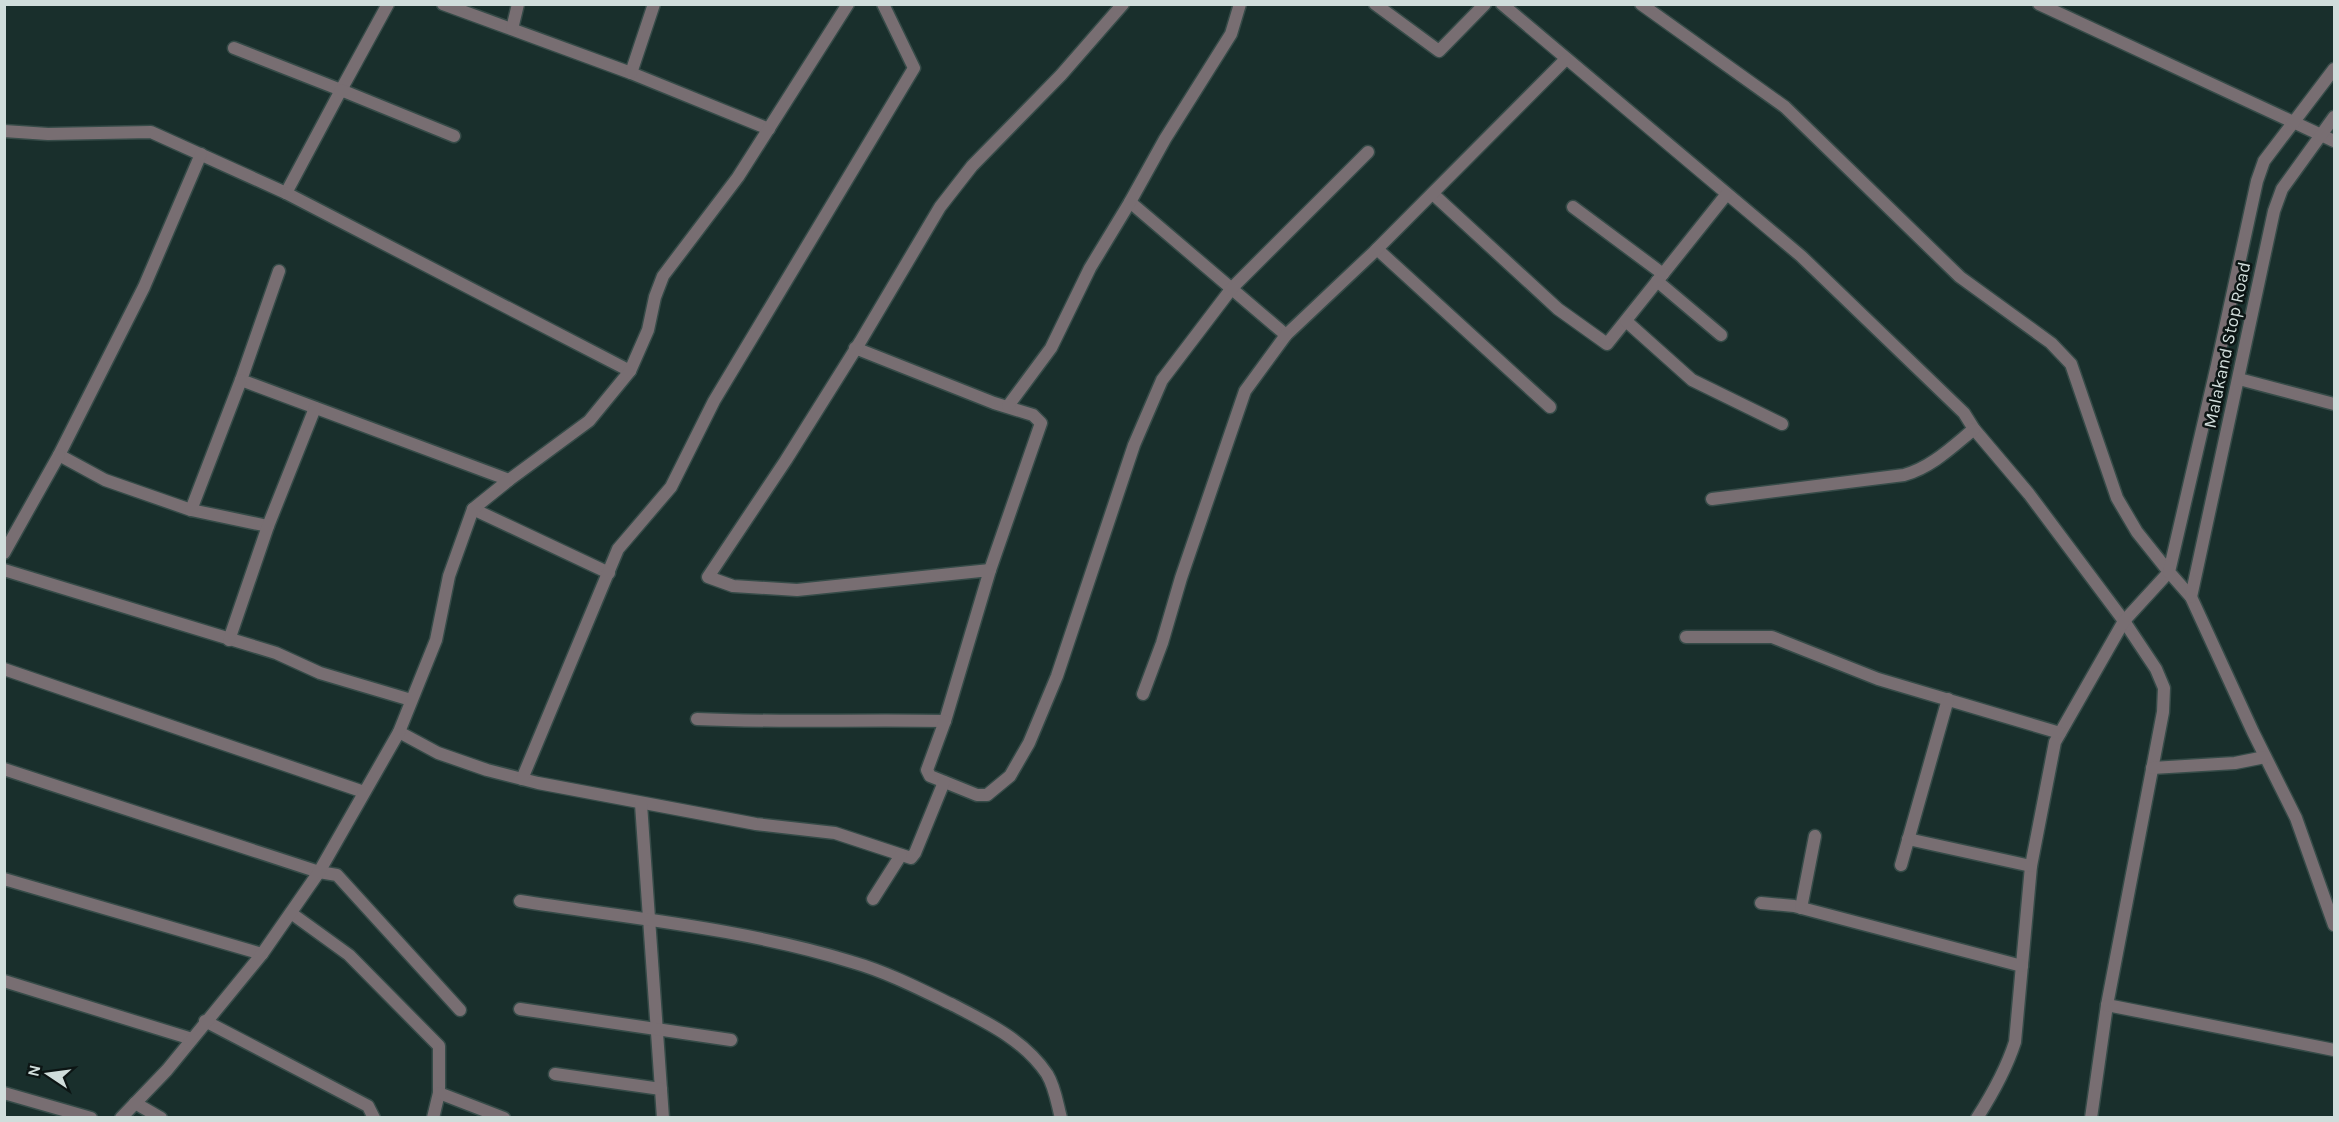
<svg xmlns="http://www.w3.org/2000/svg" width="2339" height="1122" font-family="Karla,sans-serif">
<rect width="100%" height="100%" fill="#192f2c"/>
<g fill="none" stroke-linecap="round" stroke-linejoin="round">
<defs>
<g id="street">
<path d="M443,4L631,73L769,129"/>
<path d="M1375,4L1439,51L1485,4"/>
<path d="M1502,4L1801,256L1964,413L1974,429L2029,494L2124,621L2156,669L2164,688L2163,712L2107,1005L2091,1118"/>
<path d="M1641,4L1785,107L1960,277L2051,343L2071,364L2117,498L2137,532L2169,572L2124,621L2055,742L2031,866L2015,1042C2006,1070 1993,1093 1977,1118"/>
<path d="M2039,4L2334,141"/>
<path d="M512,29L518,4"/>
<path d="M234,48L341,90L388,4"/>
<path d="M2334,69L2264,161L2257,181L2217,365L2169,572L2191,597L2253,732L2296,818L2334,925"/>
<path d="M631,73L654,4"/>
<path d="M4,131L48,134L151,132L286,193L341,90L454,136"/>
<path d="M201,154L144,287L59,455L105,480L191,510L268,526"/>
<path d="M286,193L630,371"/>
<path d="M1433,194L1558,309L1607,344L1726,195"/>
<path d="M1130,202L1286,335"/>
<path d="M1573,207L1663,274"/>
<path d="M1377,249L1550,407"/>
<path d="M279,271L241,380L509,480"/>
<path d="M1657,281L1721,335"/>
<path d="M1626,321L1692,380L1782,424"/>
<path d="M855,348L994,403L1033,415L1041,423L990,570"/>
<path d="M2239,379L2334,404"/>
<path d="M1008,406L1051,348L1090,268L1130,202L1165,139L1231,34L1240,4"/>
<path d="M1712,499L1904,475C1932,467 1952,447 1974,429"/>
<path d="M473,509L609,573"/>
<path d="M191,510L241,380"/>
<path d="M4,553L59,455"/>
<path d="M4,570L276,653L320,673L411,700"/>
<path d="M2191,597L2274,211L2282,189L2334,117"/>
<path d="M1686,637H1772L1878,679L2060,733"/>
<path d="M229,640L268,526L315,408"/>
<path d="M4,669L364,792"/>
<path d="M1143,694L1162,643L1181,578L1245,391L1286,335L1374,252L1565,60"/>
<path d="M697,719C780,723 862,719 945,721L990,570L797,590L733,586L708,577L786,460L860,342L940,207L972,166L1061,75L1123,4"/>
<path d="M945,721L927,770L930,776L977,795H987L1010,776L1029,743L1057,676L1134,445L1162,380L1232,288L1368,152"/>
<path d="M399,732L438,753L487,770L538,783L756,824L835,833L911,858L915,853L944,782"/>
<path d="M2152,768L2235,763L2265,757"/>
<path d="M4,769L319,872L337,875L460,1010"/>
<path d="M522,779L618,549L671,487L714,401L914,68L883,4"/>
<path d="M641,804L663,1118"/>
<path d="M1908,839L2031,866"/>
<path d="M1901,865L1948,699"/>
<path d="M4,879L262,954"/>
<path d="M873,899L901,855"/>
<path d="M520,901C629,918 747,929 852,962C887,972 920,989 953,1005C988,1023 1024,1040 1047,1074C1055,1087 1057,1103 1061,1118"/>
<path d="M1761,903L1794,906L2022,966"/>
<path d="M1801,908L1815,836"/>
<path d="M291,913L349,955L439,1046V1093L433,1118"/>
<path d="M4,981L192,1039"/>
<path d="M2107,1005L2334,1050"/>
<path d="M520,1009L731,1040"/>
<path d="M205,1021L368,1106L374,1118"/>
<path d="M555,1074L661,1089"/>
<path d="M4,1093L91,1118"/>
<path d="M439,1093L504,1118"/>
<path d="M135,1103L161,1118"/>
<path d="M121,1118L167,1070L262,954L319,872L399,732L436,640L449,576L473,509L509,480L589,421L630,371L648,330L655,297L663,276L738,177L848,4"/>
</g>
</defs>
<use href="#street" stroke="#364b48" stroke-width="15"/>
<use href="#street" stroke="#786e72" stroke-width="12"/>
</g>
<g text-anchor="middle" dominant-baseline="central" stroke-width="5" stroke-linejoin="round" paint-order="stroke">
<g font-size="18" fill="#d0dddb" stroke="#0c1514">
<text transform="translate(2227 345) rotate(-78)">Malakand Stop Road</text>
</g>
</g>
<rect width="2339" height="1122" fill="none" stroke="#d0dddb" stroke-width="12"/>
<g transform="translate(48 1074) rotate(283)" stroke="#0c1514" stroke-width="4.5" paint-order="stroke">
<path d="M0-4.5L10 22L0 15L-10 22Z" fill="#d0dddb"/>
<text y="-9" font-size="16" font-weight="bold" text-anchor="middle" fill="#d0dddb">N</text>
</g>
</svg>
